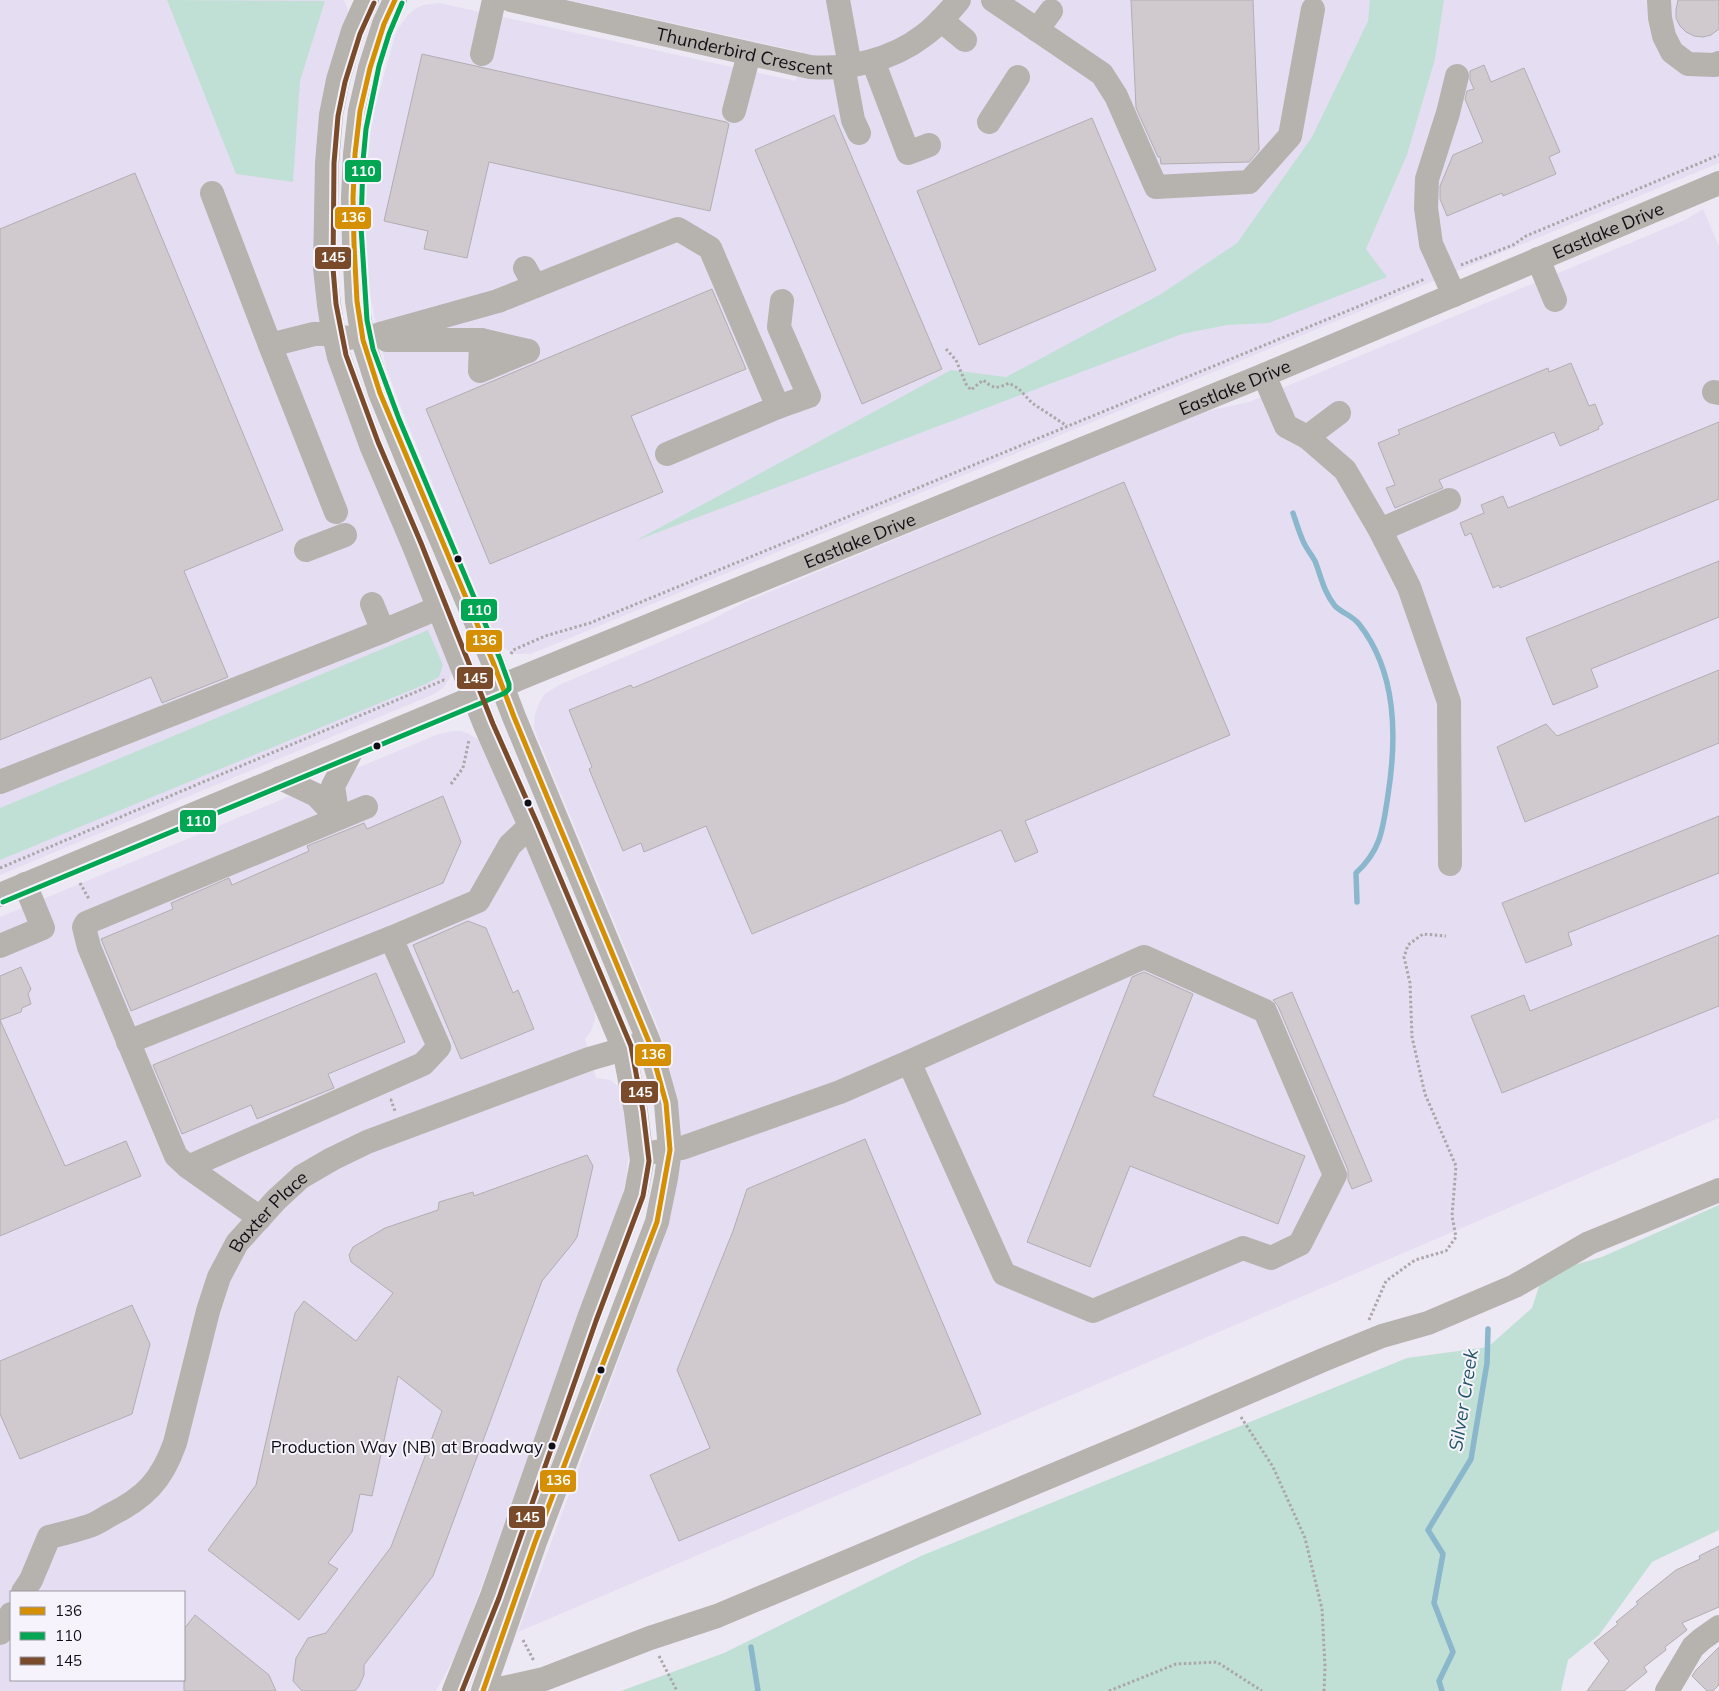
<svg xmlns="http://www.w3.org/2000/svg" width="1719" height="1691" font-family="Mulish,sans-serif">
<rect width="100%" height="100%" fill="#ece8f4"/>
<g fill="#e5def3" fill-rule="evenodd">
<path d="M0,0H343L345,2L348,11V20L319,130L315,173L314,243L452,668L450,678L443,688L432,695L0,875Z"/>
<path d="M569,0H1719V163L531,654H517L503,648L497,640L401,408L386,367L375,321L369,287L365,254L364,218L365,180L369,142L375,107L396,32L407,16L416,8L424,5L439,3L796,81L802,52Z"/>
<path d="M1703,209L1719,246V1118L518,1632L660,1248L671,1214L677,1181L678,1104L666,1053L657,1025L537,736L534,728L535,715L540,701L545,694L559,685L709,621L745,602L1199,413L1249,402L1685,220Z"/>
<path d="M452,731H461L469,734L482,742L595,1007V1020L591,1031L585,1039L596,1078L610,1080L622,1089L629,1150L626,1179L619,1209L609,1241L458,1650L436,1691H0V917L436,735ZM11,1592H184V1680H11Z"/>
</g>
<g fill="#c1e0d5">
<path d="M167,0L325,1L300,81L293,182L236,174Z"/>
<path d="M1370,0H1444L1435,59L1407,155L1366,249L1387,277L1269,323L1227,325L1182,334L635,541L951,370L1006,377L1161,294L1237,243L1312,137L1368,21Z"/>
<path d="M428,630L443,665L439,677L426,684L0,860V808Z"/>
<path d="M1719,1205V1530L1652,1562L1599,1635L1568,1660L1561,1691H621L724,1653L921,1556L1407,1358L1488,1347L1532,1308L1543,1274L1602,1257Z"/>
</g>
<g fill="none" stroke-linecap="round" stroke-linejoin="round">
<g stroke="#8bb7cc" stroke-width="5.5">
<path d="M1293,513C1296,522 1299,532 1303,541C1306,548 1311,554 1315,561C1321,576 1324,593 1335,606C1342,613 1353,616 1359,624C1397,672 1397,737 1388,795C1383,827 1382,849 1356,873L1357,902"/>
<path d="M751,1647L758,1691"/>
<path d="M1442,1691L1439,1681L1453,1652L1434,1603L1443,1554L1428,1530L1471,1459L1487,1363L1488,1329"/>
</g>
</g>
<g fill="#d0c9ce" stroke="#b3adb2">
<path d="M1131,0H1253L1259,150L1249,162L1161,164L1160,157H1158L1136,108Z"/>
<path d="M1678,0H1719V29L1711,35L1703,37L1694,36L1686,32L1680,26L1676,18V10Z"/>
<path d="M422,54L726,122L729,124L710,211L489,162L467,258L424,249L428,231L384,221Z"/>
<path d="M1484,65L1491,82L1524,68L1560,152L1549,157L1556,174L1503,196L1502,193L1447,216L1440,199V186L1453,155L1483,142L1465,99L1467,91L1474,89L1470,80V71Z"/>
<path d="M834,115L942,369L862,404L755,150Z"/>
<path d="M1092,118L1156,270L979,345L917,191Z"/>
<path d="M135,173L283,530L184,571L228,677L162,703L151,677L0,740V229Z"/>
<path d="M712,289L746,369L631,416L663,492L490,564L426,409Z"/>
<path d="M1571,363L1589,406L1595,404L1603,424L1598,427L1599,429L1560,446L1554,432L1439,480L1443,488L1395,508L1386,488L1395,485L1378,443L1400,434L1398,430L1548,368L1549,372Z"/>
<path d="M1719,422V499L1500,588L1499,585L1493,588L1471,533L1465,536L1460,523L1484,513L1481,505L1503,496L1508,508Z"/>
<path d="M1124,482L1230,735L1025,821L1038,852L1015,862L1001,830L752,934L706,826L644,852L641,843L623,851L589,769L592,767L569,710L631,685L633,688Z"/>
<path d="M1719,561V617L1591,669L1598,687L1553,705L1526,638Z"/>
<path d="M1719,670V743L1525,822L1497,747L1546,724L1557,736Z"/>
<path d="M443,796L461,842L443,883L131,1011L101,939L173,909L171,903L229,878L232,885L309,851L307,846L364,823L367,829Z"/>
<path d="M1719,816V873L1568,933L1572,945L1526,963L1502,903Z"/>
<path d="M468,921L486,928L513,993L518,990L534,1029L461,1059L413,945Z"/>
<path d="M1719,935V1006L1502,1093L1471,1016L1524,995L1530,1011Z"/>
<path d="M21,967L31,989L28,994L31,1004L22,1008L21,1012L0,1020L65,1166L126,1141L141,1176L0,1236V976Z"/>
<path d="M1144,972L1193,994L1153,1096L1305,1156L1278,1224L1130,1166L1090,1267L1027,1242L1132,977Z"/>
<path d="M376,973L405,1042L328,1074L334,1088L257,1119L251,1105L182,1134L153,1065Z"/>
<path d="M1292,992L1372,1181L1352,1189L1348,1180V1170L1278,1006L1273,1000Z"/>
<path d="M865,1139L981,1414L679,1541L650,1475L710,1448L677,1370L733,1231L747,1189Z"/>
<path d="M587,1155L593,1166L577,1237L573,1243L542,1281L433,1576L364,1665V1675L359,1686L355,1691H302L293,1681L296,1658L308,1638L326,1633L391,1547L442,1411L398,1376L372,1496L360,1494L352,1532L328,1563L338,1569L299,1620L208,1550L256,1485L295,1313L304,1301L356,1341L393,1293L351,1262L349,1255L353,1247L385,1228L438,1210L439,1202L473,1192L474,1196Z"/>
<path d="M132,1305L150,1344L132,1414L20,1459L0,1414V1361Z"/>
<path d="M1719,1546V1607L1682,1623L1687,1630L1665,1647L1666,1650L1644,1667L1647,1672L1624,1691H1587L1609,1661L1594,1643L1618,1624L1616,1622L1638,1604L1636,1602L1676,1570L1700,1559L1699,1556Z"/>
<path d="M195,1615L269,1675L276,1691H184V1629Z"/>
<path d="M1719,1647V1685L1713,1691H1707L1692,1676L1696,1670Z"/>
</g>
<g fill="none" stroke-linecap="round" stroke-linejoin="round">
<g stroke="#aba7a8" stroke-width="3" stroke-dasharray="2.5 2.5" stroke-linecap="butt">
<path d="M1461,265L1513,245L1526,236L1719,155"/>
<path d="M946,349L956,360L966,384L971,390L983,380C994,389 996,389 1009,383L1019,389L1032,403L1067,426"/>
<path d="M511,654L513,650L545,636L590,623L1425,279"/>
<path d="M451,784L463,768L469,740"/>
<path d="M0,868L444,680L446,681"/>
<path d="M80,883L89,899"/>
<path d="M390,1100H391L395,1111"/>
<path d="M1369,1320L1386,1281L1415,1260L1446,1251L1456,1237L1452,1216L1456,1166L1425,1094L1412,1037L1410,983L1404,957L1408,945L1423,934L1446,936"/>
<path d="M1241,1417L1273,1467L1305,1538L1322,1609L1325,1667L1324,1691"/>
<path d="M523,1640L534,1661"/>
<path d="M659,1656L677,1691"/>
<path d="M1109,1691L1176,1664L1217,1662L1262,1691"/>
</g>
<g stroke="#b6b2ad" stroke-width="24">
<path d="M367,0L353,31L338,80L331,115L327,163L325,268L329,305L334,335L339,357L371,445L414,546L486,727L530,826L624,1049L636,1112L642,1161L636,1193L589,1318L492,1596L454,1691"/>
<path d="M395,0L384,24L370,68L360,111L355,154L353,198L354,244L357,301L363,340L380,393L407,459L493,662L514,717L649,1042L666,1103L670,1150L666,1178L657,1222L535,1542L483,1691"/>
<path id="s1" d="M511,0L810,67C848,70 892,60 923,36C937,26 948,13 959,0"/>
<path d="M838,0L850,66"/>
<path d="M993,0L1102,74L1116,96L1156,187L1249,182L1290,136L1313,9"/>
<path d="M1659,0L1660,18L1664,36L1672,52L1688,64L1715,65L1719,63"/>
<path d="M941,20L965,40"/>
<path d="M1037,30L1051,11"/>
<path d="M482,54L494,0"/>
<path d="M873,61L908,153L929,145"/>
<path d="M843,66L853,120L859,133"/>
<path d="M734,111L749,54"/>
<path d="M989,122L1018,77"/>
<path d="M212,193L270,345"/>
<path d="M1538,259L1555,300"/>
<path d="M525,268L535,286"/>
<path d="M1454,295L1431,244L1426,208L1427,179L1448,113L1457,76"/>
<path d="M363,340L380,334L498,301L678,229L710,248L778,407L667,454"/>
<path d="M387,340H481L528,351"/>
<path d="M481,340L480,371L528,351"/>
<path d="M1264,375L1286,426L1307,437L1345,470L1380,530L1409,587L1449,702L1450,864"/>
<path d="M1714,392L1719,393"/>
<path d="M778,407L809,396L779,327L782,301"/>
<path d="M1307,437L1339,413"/>
<path d="M336,512L270,345L314,334H323L349,338"/>
<path d="M1380,530L1449,500"/>
<path d="M306,550L345,535"/>
<path d="M372,604L383,631L438,608"/>
<path d="M280,778L316,795L338,818"/>
<path d="M0,782L383,631"/>
<path d="M338,818L333,786L353,748"/>
<path id="s2" d="M0,895L523,677L1264,375L1719,183"/>
<path d="M0,946L43,928L25,884"/>
<path d="M1144,957L1265,1011L1335,1175L1300,1244L1271,1258L1243,1248L1093,1311L1004,1274L909,1062Z"/>
<path d="M128,1042L391,938"/>
<path d="M655,1152L682,1148L840,1092L909,1062"/>
<path d="M188,1167L176,1156L89,947L84,927L86,923L366,807"/>
<path d="M260,1218L188,1167L423,1064L439,1047L391,938L478,901L510,845L530,826"/>
<path id="s3" d="M23,1592L31,1580L49,1537C61,1534 74,1531 86,1527C95,1525 103,1519 110,1515C145,1498 162,1480 175,1443L208,1311L219,1277L237,1243L276,1200L301,1177L332,1159L367,1142L589,1059L638,1045"/>
<path d="M0,1633L11,1614"/>
<path d="M485,1687L494,1690L544,1679L650,1638L717,1616L1142,1438L1323,1360L1382,1336L1428,1323L1515,1286L1589,1243L1719,1190"/>
<path d="M1667,1691L1693,1647L1702,1639L1719,1627"/>
</g>
<defs>
<path id="bus-1" d="M395,0L384,24L370,68L360,111L355,154L353,198L354,244L357,301L363,340L380,393L493,662L514,717L649,1042L666,1103L670,1150L657,1222L535,1542L483,1691"/>
<path id="bus-2" d="M3,902L505,693L509,689V684L500,659L399,419L373,349L367,320L361,227L363,161L366,129L379,66L389,34L402,3"/>
<path id="bus-3" d="M374,3L360,34L345,82L338,116L334,163L333,268L336,304L346,355L378,442L421,543L493,724L537,823L631,1046L643,1111L649,1161L643,1196L596,1321L499,1598L462,1691"/>
</defs>
<use href="#bus-1" stroke="#f6f3fc" stroke-width="9"/>
<use href="#bus-2" stroke="#f6f3fc" stroke-width="9"/>
<use href="#bus-3" stroke="#f6f3fc" stroke-width="9"/>
<use href="#bus-1" stroke="#d48f03" stroke-width="5"/>
<use href="#bus-2" stroke="#00a651" stroke-width="5"/>
<use href="#bus-3" stroke="#7a4b2a" stroke-width="5"/>
</g>
<g fill="#110f16" stroke="#f6f3fc" stroke-width="2">
<circle cx="458" cy="559" r="4.5"/>
<circle cx="377" cy="746" r="4.5"/>
<circle cx="528" cy="803" r="4.5"/>
<circle cx="601" cy="1370" r="4.5"/>
<circle cx="552" cy="1446" r="4.5"/>
</g>
<g text-anchor="middle" dominant-baseline="central" stroke-width="4" stroke-linejoin="round" paint-order="stroke">
<g font-size="17" fill="#110f16" stroke="#f6f3fc" text-anchor="end">
<text x="543" y="1446">Production Way (NB) at Broadway</text>
</g>
<g font-size="18" fill="#110f16" stroke="#f6f3fc">
<text stroke="none"><textPath href="#s1" startOffset="239">Thunderbird Crescent</textPath></text>
<text stroke="none"><textPath href="#s2" startOffset="1740">Eastlake Drive</textPath></text>
<text stroke="none"><textPath href="#s2" startOffset="1335">Eastlake Drive</textPath></text>
<text stroke="none"><textPath href="#s2" startOffset="930">Eastlake Drive</textPath></text>
<text stroke="none"><textPath href="#s3" startOffset="481">Baxter Place</textPath></text>
</g>
<g font-size="19" font-style="italic" fill="#215568" stroke="#f6f3fc">
<text transform="translate(1463 1400) rotate(-81)">Silver Creek</text>
</g>
</g>
<g stroke="#f6f3fc" stroke-width="2">
<rect x="344" y="159" width="38" height="24" rx="5" fill="#00a651"/>
<rect x="334" y="206" width="38" height="24" rx="5" fill="#d48f03"/>
<rect x="314" y="246" width="38" height="24" rx="5" fill="#7a4b2a"/>
<rect x="460" y="598" width="38" height="24" rx="5" fill="#00a651"/>
<rect x="465" y="629" width="38" height="24" rx="5" fill="#d48f03"/>
<rect x="456" y="666" width="38" height="24" rx="5" fill="#7a4b2a"/>
<rect x="179" y="809" width="38" height="24" rx="5" fill="#00a651"/>
<rect x="634" y="1043" width="38" height="24" rx="5" fill="#d48f03"/>
<rect x="620" y="1080" width="39" height="24" rx="5" fill="#7a4b2a"/>
<rect x="539" y="1469" width="38" height="24" rx="5" fill="#d48f03"/>
<rect x="508" y="1505" width="38" height="24" rx="5" fill="#7a4b2a"/>
</g>
<g font-size="14" text-anchor="middle" font-weight="bold" fill="#fff">
<text x="363" y="176">110</text>
<text x="353" y="222">136</text>
<text x="333" y="262">145</text>
<text x="479" y="615">110</text>
<text x="484" y="645">136</text>
<text x="475" y="683">145</text>
<text x="198" y="826">110</text>
<text x="653" y="1059">136</text>
<text x="640" y="1097">145</text>
<text x="558" y="1485">136</text>
<text x="527" y="1522">145</text>
</g>
<rect x="10" y="1591" width="175" height="90" fill="#f6f3fc" stroke="#9a98a0"/>
<rect x="20" y="1607" width="25" height="8" fill="#d48f03" stroke="#9a98a0"/>
<text x="55" y="1616" font-size="15" fill="#110f16">136</text>
<rect x="20" y="1632" width="25" height="8" fill="#00a651" stroke="#9a98a0"/>
<text x="55" y="1641" font-size="15" fill="#110f16">110</text>
<rect x="20" y="1657" width="25" height="8" fill="#7a4b2a" stroke="#9a98a0"/>
<text x="55" y="1666" font-size="15" fill="#110f16">145</text>
</svg>
